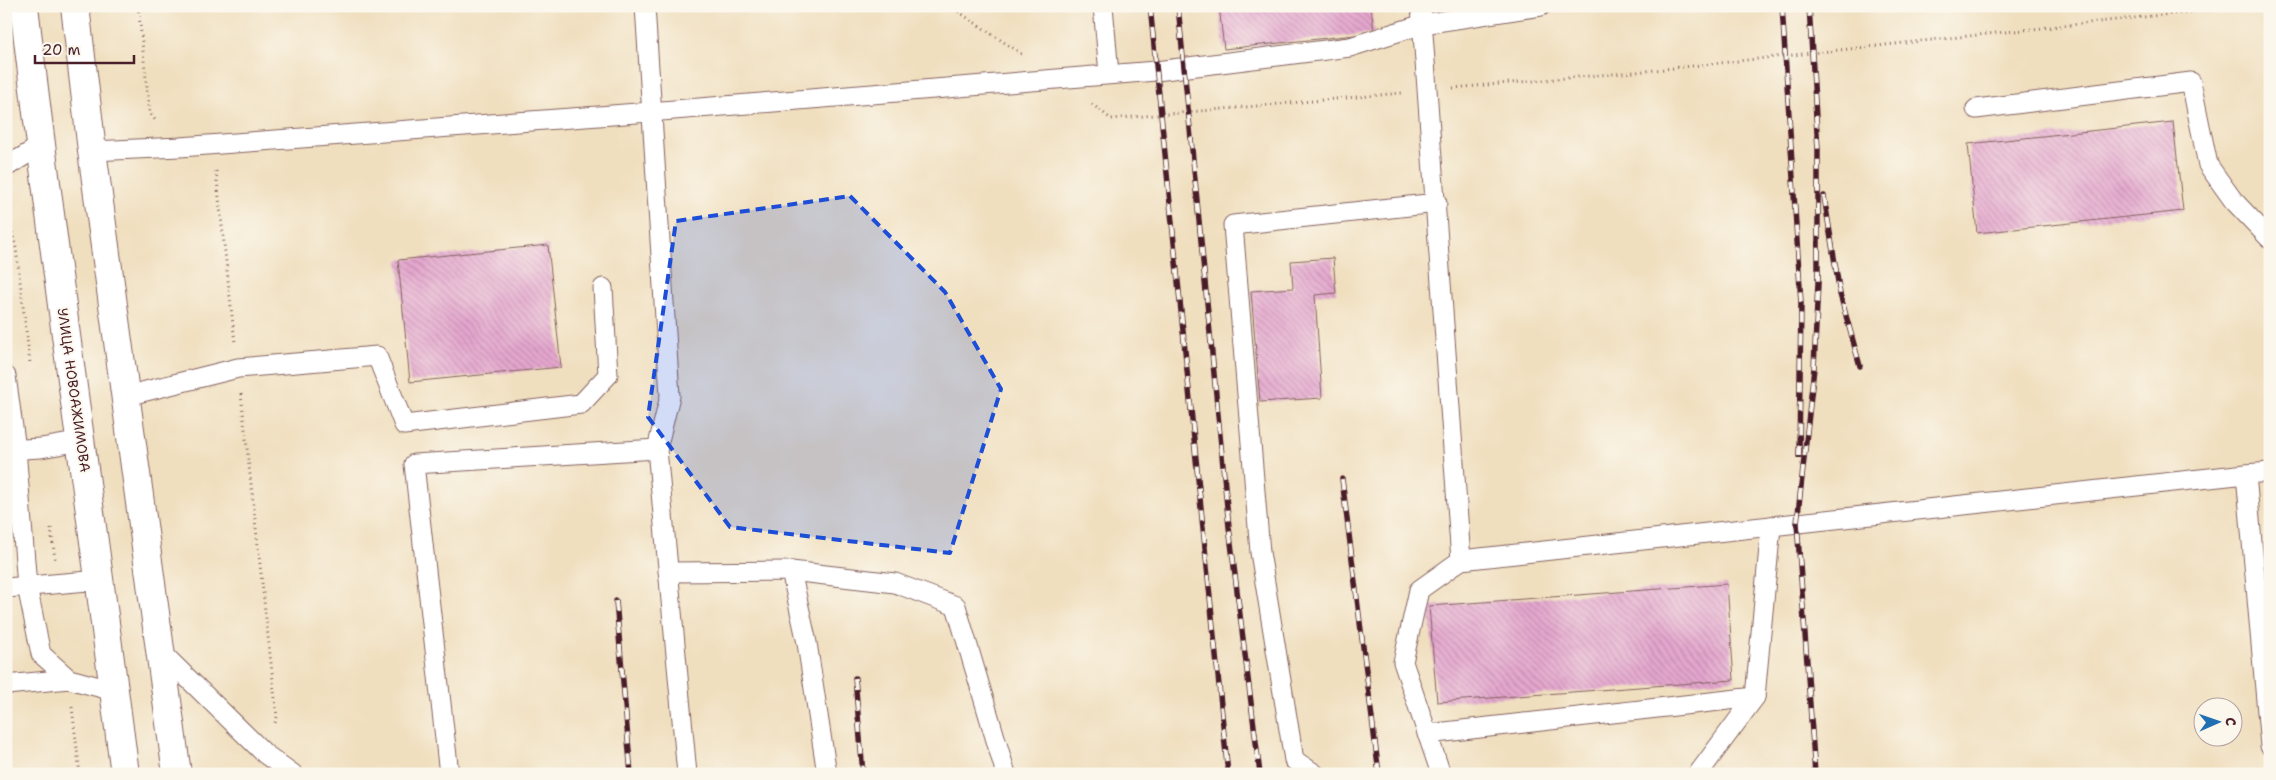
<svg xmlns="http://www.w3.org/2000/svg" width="2276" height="780" font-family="'Shantell Sans',sans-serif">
<defs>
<pattern id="building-back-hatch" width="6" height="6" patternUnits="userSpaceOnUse" patternTransform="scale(1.25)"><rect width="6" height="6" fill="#e5a7cf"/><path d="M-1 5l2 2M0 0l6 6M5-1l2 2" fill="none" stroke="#bc87a8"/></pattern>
</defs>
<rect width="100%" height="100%" fill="#fbf7ec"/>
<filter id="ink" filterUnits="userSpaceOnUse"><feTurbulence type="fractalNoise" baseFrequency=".02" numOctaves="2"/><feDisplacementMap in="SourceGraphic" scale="10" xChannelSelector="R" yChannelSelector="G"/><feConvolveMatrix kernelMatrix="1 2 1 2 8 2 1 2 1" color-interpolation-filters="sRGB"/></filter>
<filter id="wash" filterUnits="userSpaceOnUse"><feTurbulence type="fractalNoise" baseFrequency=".0096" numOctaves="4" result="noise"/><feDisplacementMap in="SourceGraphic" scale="20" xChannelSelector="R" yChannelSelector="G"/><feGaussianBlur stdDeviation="1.12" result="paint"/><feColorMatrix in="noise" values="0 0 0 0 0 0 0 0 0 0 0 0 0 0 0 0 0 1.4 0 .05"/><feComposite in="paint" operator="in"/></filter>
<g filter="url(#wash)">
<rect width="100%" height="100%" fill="#f0dfbf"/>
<g id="blocks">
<g fill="url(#building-back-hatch)">
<path d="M1219,6H1371L1374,33L1224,49Z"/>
<path d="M2173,122L2183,211L1977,233L1968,144Z"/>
<path d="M548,245L561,367L410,382L398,260Z"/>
<path d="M1333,258L1336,293L1315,295L1322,398L1260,402L1251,291L1293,288L1291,261Z"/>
<path d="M1727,584L1734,680L1437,702L1429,606Z"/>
</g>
</g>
</g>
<g filter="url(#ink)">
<use href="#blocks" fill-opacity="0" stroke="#84625f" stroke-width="1"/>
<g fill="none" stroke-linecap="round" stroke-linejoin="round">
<defs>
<g id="service">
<path d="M1103,6L1109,74"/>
<path d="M1421,6L1461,560"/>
<path d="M1976,109L2191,82L2208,165L2233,200L2270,239"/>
<path d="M92,151L180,147L612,115L1156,71L1350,47L1423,24L1541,6"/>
<path d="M6,167L40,146"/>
<path d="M6,376L16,449L27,586L41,654L69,679L114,691"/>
<path d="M126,396L238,368L377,356L404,425L581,404L608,375L603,288"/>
<path d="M657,449L687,774"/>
<path d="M6,450L41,448L82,441"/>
<path d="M2270,472L2246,474L2270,746"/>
<path d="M791,571L807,643L827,774"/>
<path d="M668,572L791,571L895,583L956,606L1006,774"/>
<path d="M6,588L100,580"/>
<path d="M161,652L265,754L293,774"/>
<path d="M6,685L69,679"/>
<path d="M1427,734L1755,697"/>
<path d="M449,774L414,464L657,449L670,396L645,6"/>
<path d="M1315,774L1294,760L1260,552L1233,225L1437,203"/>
<path d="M1441,774L1403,662L1419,590L1461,560L2246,474"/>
<path d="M1698,774L1755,697L1771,526"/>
</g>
<g id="primary">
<path d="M24,6C54,263 92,518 125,774"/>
<path d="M75,6L92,151L177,774"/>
</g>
</defs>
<use href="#service" stroke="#84625f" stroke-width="21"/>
<use href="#primary" stroke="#84625f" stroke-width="30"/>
<g stroke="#84625f" stroke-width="3" stroke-dasharray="1 4" stroke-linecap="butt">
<path d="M138,6L150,114L156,121"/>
<path d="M950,6L1023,55"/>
<path d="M1453,88L1646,71L2245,6"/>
<path d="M1092,104L1111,119L1402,93"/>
<path d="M216,171L235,343"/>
<path d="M6,208L16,248L30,363"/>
<path d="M241,394L277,717L274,726"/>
<path d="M51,528L55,559"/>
<path d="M72,707L80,774"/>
</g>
<use href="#service" stroke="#fff" stroke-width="19"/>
<use href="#primary" stroke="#fff" stroke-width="28"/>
<defs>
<g id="rail">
<path d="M1150,6L1228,774"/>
<path d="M1178,6L1229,527L1260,774"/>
<path d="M1782,6L1801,303L1799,456"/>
<path d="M1809,6L1818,149V283L1814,368L1797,523L1815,774"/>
<path d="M1824,196L1840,294L1860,366"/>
<path d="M1342,479L1379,774"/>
<path d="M616,601L631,774"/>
<path d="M855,678L863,774"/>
</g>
</defs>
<use href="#rail" stroke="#4a1f2b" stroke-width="5.5"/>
<use href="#rail" stroke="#fbf7ec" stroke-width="4" stroke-dasharray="11" stroke-linecap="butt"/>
</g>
</g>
<path fill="#1d4ed8" fill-opacity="0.2" stroke="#1d4ed8" stroke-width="4" stroke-dasharray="10 6" stroke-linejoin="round" d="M850,196L945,292L1001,389L950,553L730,527L648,417L676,221Z"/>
<g text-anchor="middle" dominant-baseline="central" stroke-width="4" stroke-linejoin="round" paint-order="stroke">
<g font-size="14" fill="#4a1f2b" stroke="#fbf7ec">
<text transform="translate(74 390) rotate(82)">УЛИЦА НОВОАЖИМОВА</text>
</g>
</g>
<rect width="2276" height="780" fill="none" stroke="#fbf7ec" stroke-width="25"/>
<g transform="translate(2218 722) rotate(88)"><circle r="24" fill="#fbf7ec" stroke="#b4a19f"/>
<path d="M0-4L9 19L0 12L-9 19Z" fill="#1f6fb2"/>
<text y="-8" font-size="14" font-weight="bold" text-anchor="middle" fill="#4a1f2b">С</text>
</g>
<path d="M35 55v8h99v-8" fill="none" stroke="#4a1f2b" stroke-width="2.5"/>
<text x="42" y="55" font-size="15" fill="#4a1f2b" stroke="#fbf7ec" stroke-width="4" paint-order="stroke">20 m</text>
</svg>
